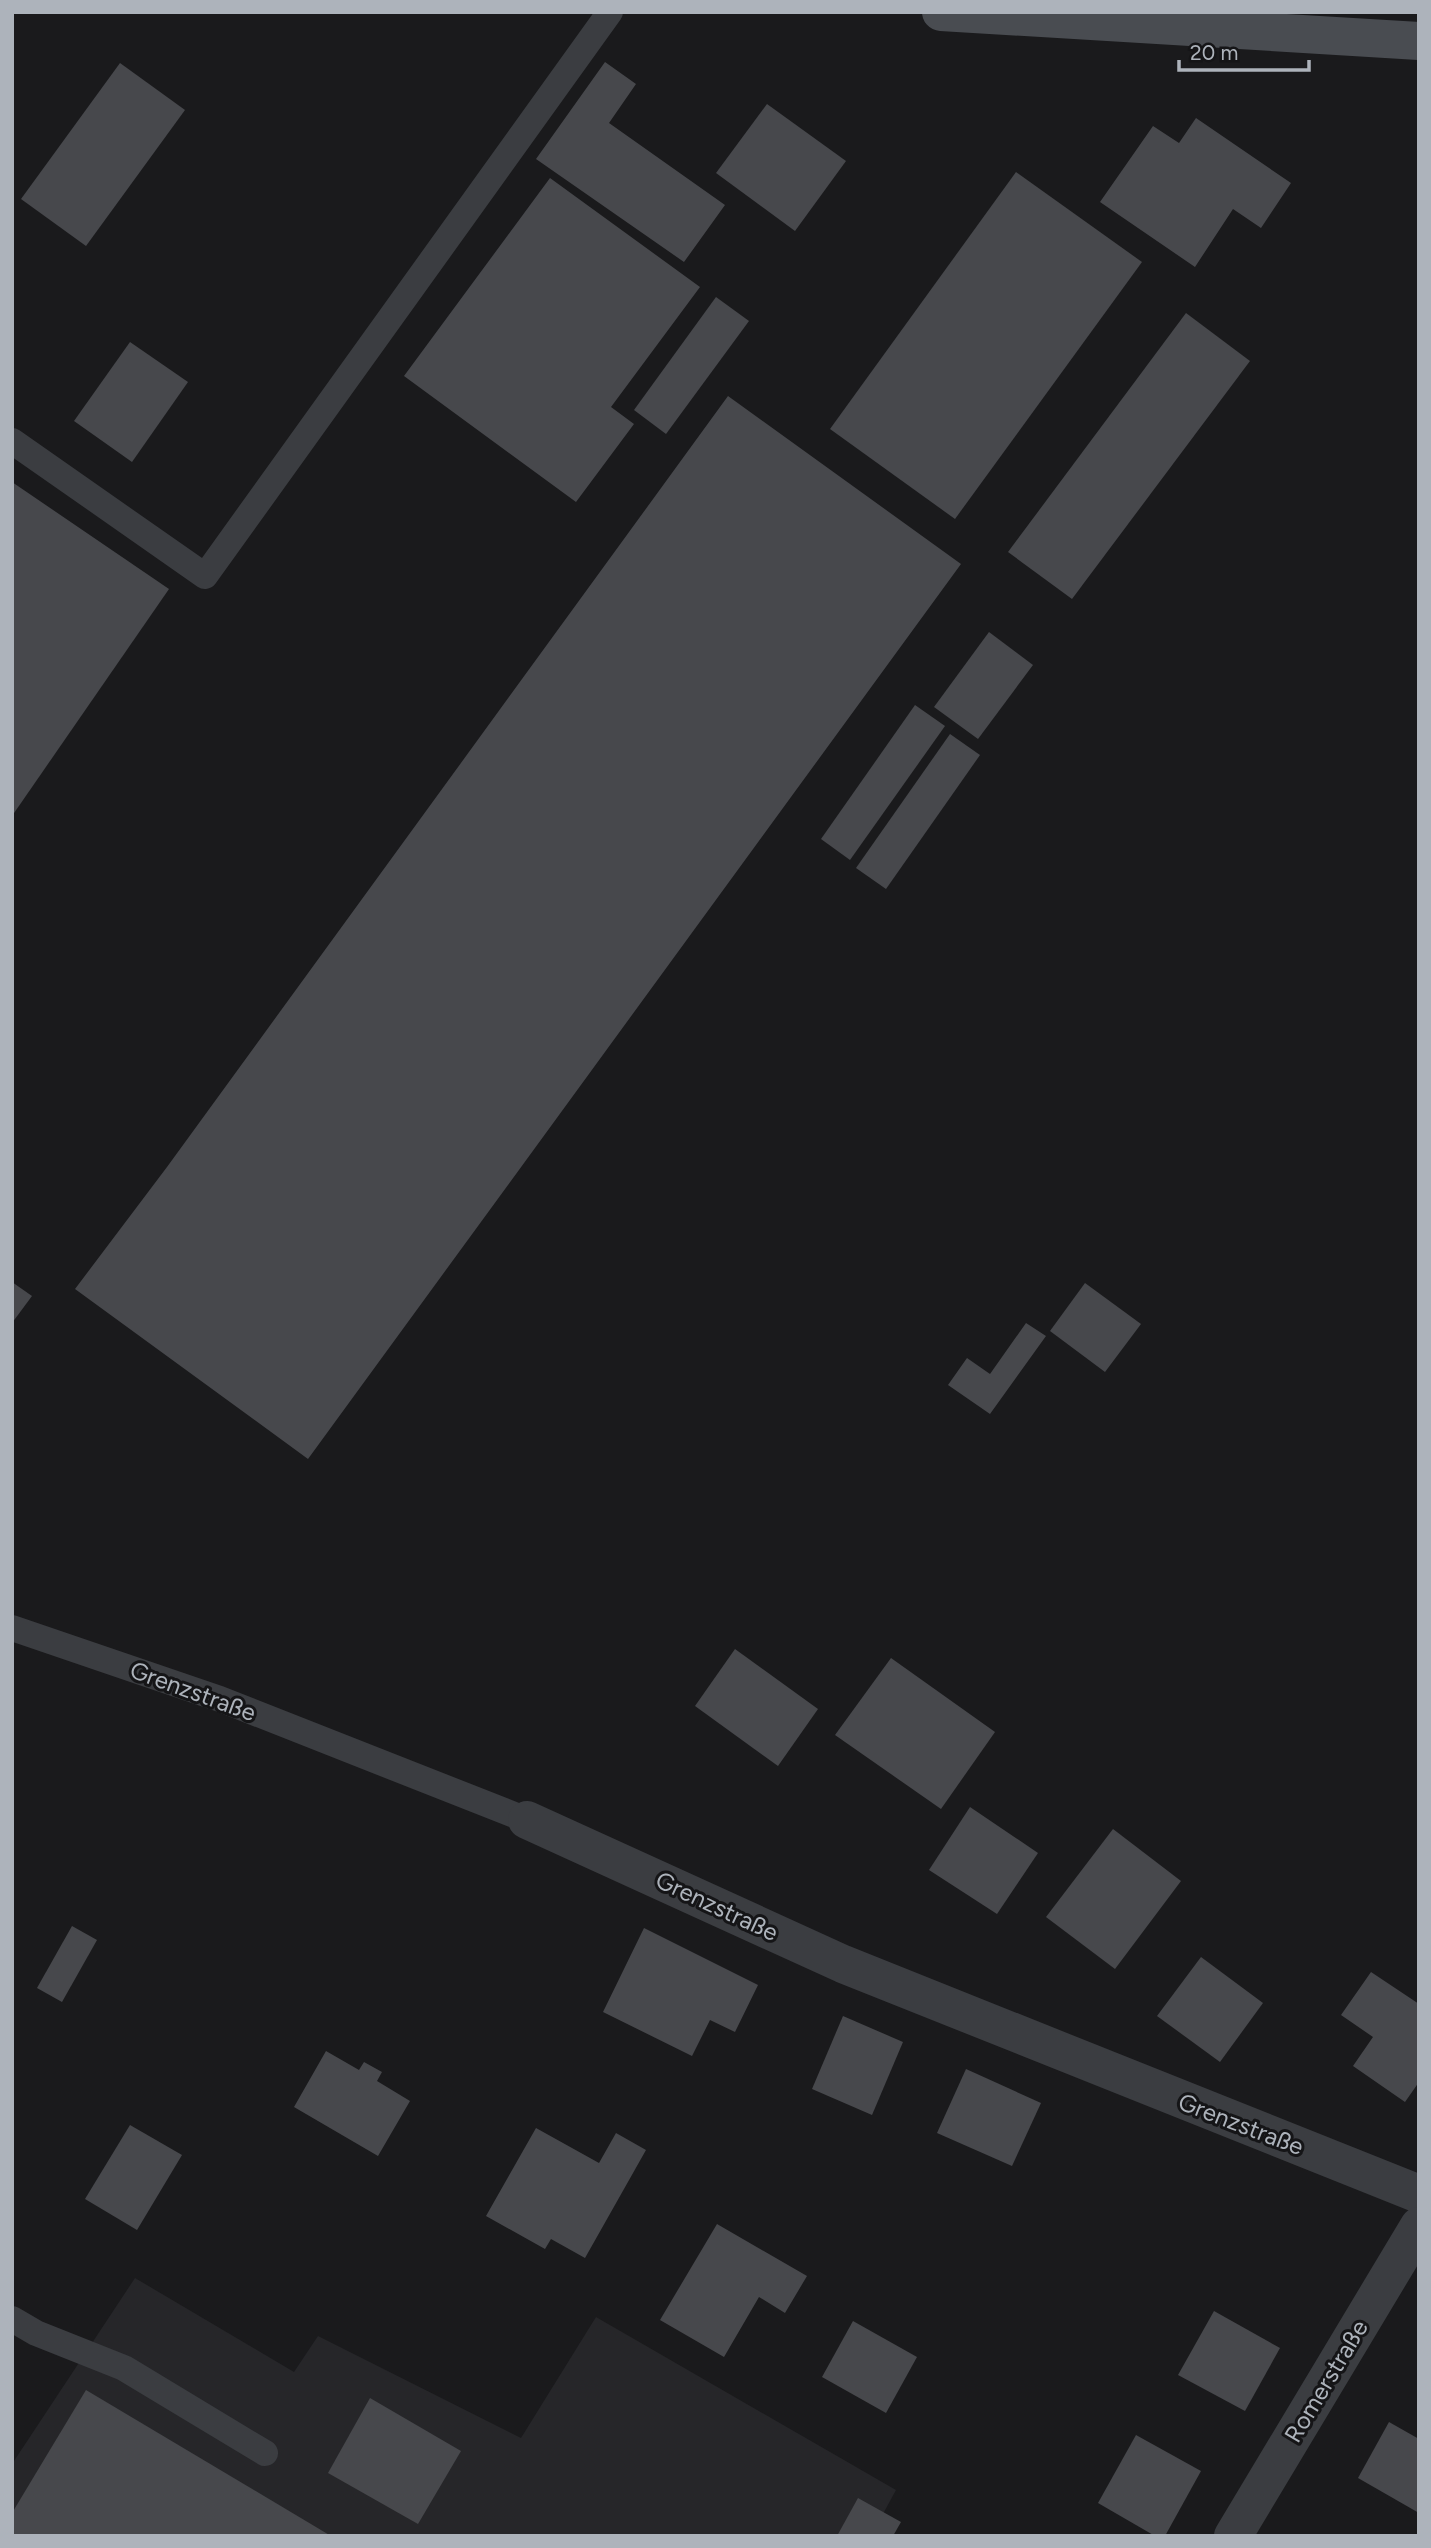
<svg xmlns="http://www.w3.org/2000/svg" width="1431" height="2548" font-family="Figtree,sans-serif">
<rect width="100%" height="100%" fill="#1a1a1c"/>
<path fill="#262629" d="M135,2278L294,2372L318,2336L521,2438L596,2317L896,2490L871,2536H12V2464Z"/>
<g fill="#47484c">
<path d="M605,62L636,84L609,123L725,205L684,262L536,159Z"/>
<path d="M120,63L185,110L86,246L21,199Z"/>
<path d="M767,104L846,161L795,231L716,173Z"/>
<path d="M1196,118L1291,183L1261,228L1233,209L1195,267L1100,202L1153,126L1179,143Z"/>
<path d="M1016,172L1142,262L955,519L830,429Z"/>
<path d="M550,178L700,287L611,407L634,424L576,502L404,376Z"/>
<path d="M716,297L749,321L666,434L634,410Z"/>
<path d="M1186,313L1250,361L1072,599L1008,552Z"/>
<path d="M130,342L188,382L132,462L74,421Z"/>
<path d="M728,396L961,564L308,1459L75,1289L167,1167Z"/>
<path d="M12,482L169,589L12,816Z"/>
<path d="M989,632L1033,665L978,739L934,707Z"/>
<path d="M915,705L945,726L850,860L821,839Z"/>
<path d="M950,734L980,755L886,889L856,868Z"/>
<path d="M12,1282L32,1296L12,1323Z"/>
<path d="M1085,1283L1141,1324L1105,1372L1050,1331Z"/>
<path d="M1026,1323L1046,1336L990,1414L948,1385L967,1358L990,1374Z"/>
<path d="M735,1649L818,1709L778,1766L695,1706Z"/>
<path d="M891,1658L995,1732L941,1809L835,1735Z"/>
<path d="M970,1807L1038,1853L997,1914L929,1870Z"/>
<path d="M1113,1829L1181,1881L1115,1969L1046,1917Z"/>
<path d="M72,1926L97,1940L62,2002L37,1988Z"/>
<path d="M644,1928L758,1985L735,2032L710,2020L692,2056L603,2012Z"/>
<path d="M1201,1957L1263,2003L1220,2062L1157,2016Z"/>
<path d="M1371,1972L1419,2004V2082L1405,2102L1353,2066L1373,2037L1341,2015Z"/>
<path d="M843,2016L903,2042L872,2115L812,2089Z"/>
<path d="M326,2051L359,2070L364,2062L382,2072L377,2081L410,2101L378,2156L294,2107Z"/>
<path d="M966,2069L1041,2103L1012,2166L937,2133Z"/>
<path d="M130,2125L182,2155L137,2230L85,2199Z"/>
<path d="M536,2128L599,2163L616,2133L646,2150L585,2258L551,2239L545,2249L486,2216Z"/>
<path d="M717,2224L807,2276L785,2313L759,2297L724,2357L660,2320Z"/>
<path d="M1214,2311L1280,2348L1245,2411L1178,2375Z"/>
<path d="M853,2321L917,2357L886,2413L822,2377Z"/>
<path d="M86,2390L331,2536H12V2513Z"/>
<path d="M370,2398L461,2451L418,2524L328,2473Z"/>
<path d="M1389,2422L1419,2439V2513L1358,2478Z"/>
<path d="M1136,2435L1201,2471L1165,2536H1155L1098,2503Z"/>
<path d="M858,2498L901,2522L893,2536H837Z"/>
</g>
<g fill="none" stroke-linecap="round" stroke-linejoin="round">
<g stroke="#3b3d41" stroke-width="26">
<path d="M12,441L205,576L610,12"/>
<path d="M12,1628L220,1699L527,1820"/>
<path d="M12,2319L36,2333L124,2368L265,2453"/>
</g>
<g stroke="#3b3d41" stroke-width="38">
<path d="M527,1820L843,1964L1419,2194"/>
<path d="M1233,2536L1419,2226"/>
</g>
<path stroke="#494c51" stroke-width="38" d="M941,12L1419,41"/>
</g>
<g text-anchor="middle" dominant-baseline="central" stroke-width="6" stroke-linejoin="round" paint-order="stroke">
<g font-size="24" fill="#adb3bb" stroke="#151517">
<text transform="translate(193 1691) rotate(20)">Grenzstraße</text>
<text transform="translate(717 1906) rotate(25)">Grenzstraße</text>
<text transform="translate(1241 2124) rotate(21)">Grenzstraße</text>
<text transform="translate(1326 2381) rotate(-59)">Romerstraße</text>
</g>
</g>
<rect width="1431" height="2548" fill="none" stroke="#adb3bb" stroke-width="28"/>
<path d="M1179 60v10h130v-10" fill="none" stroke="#adb3bb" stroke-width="3.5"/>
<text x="1190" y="60" font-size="21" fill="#adb3bb" stroke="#151517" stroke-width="5" paint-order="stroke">20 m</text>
</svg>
